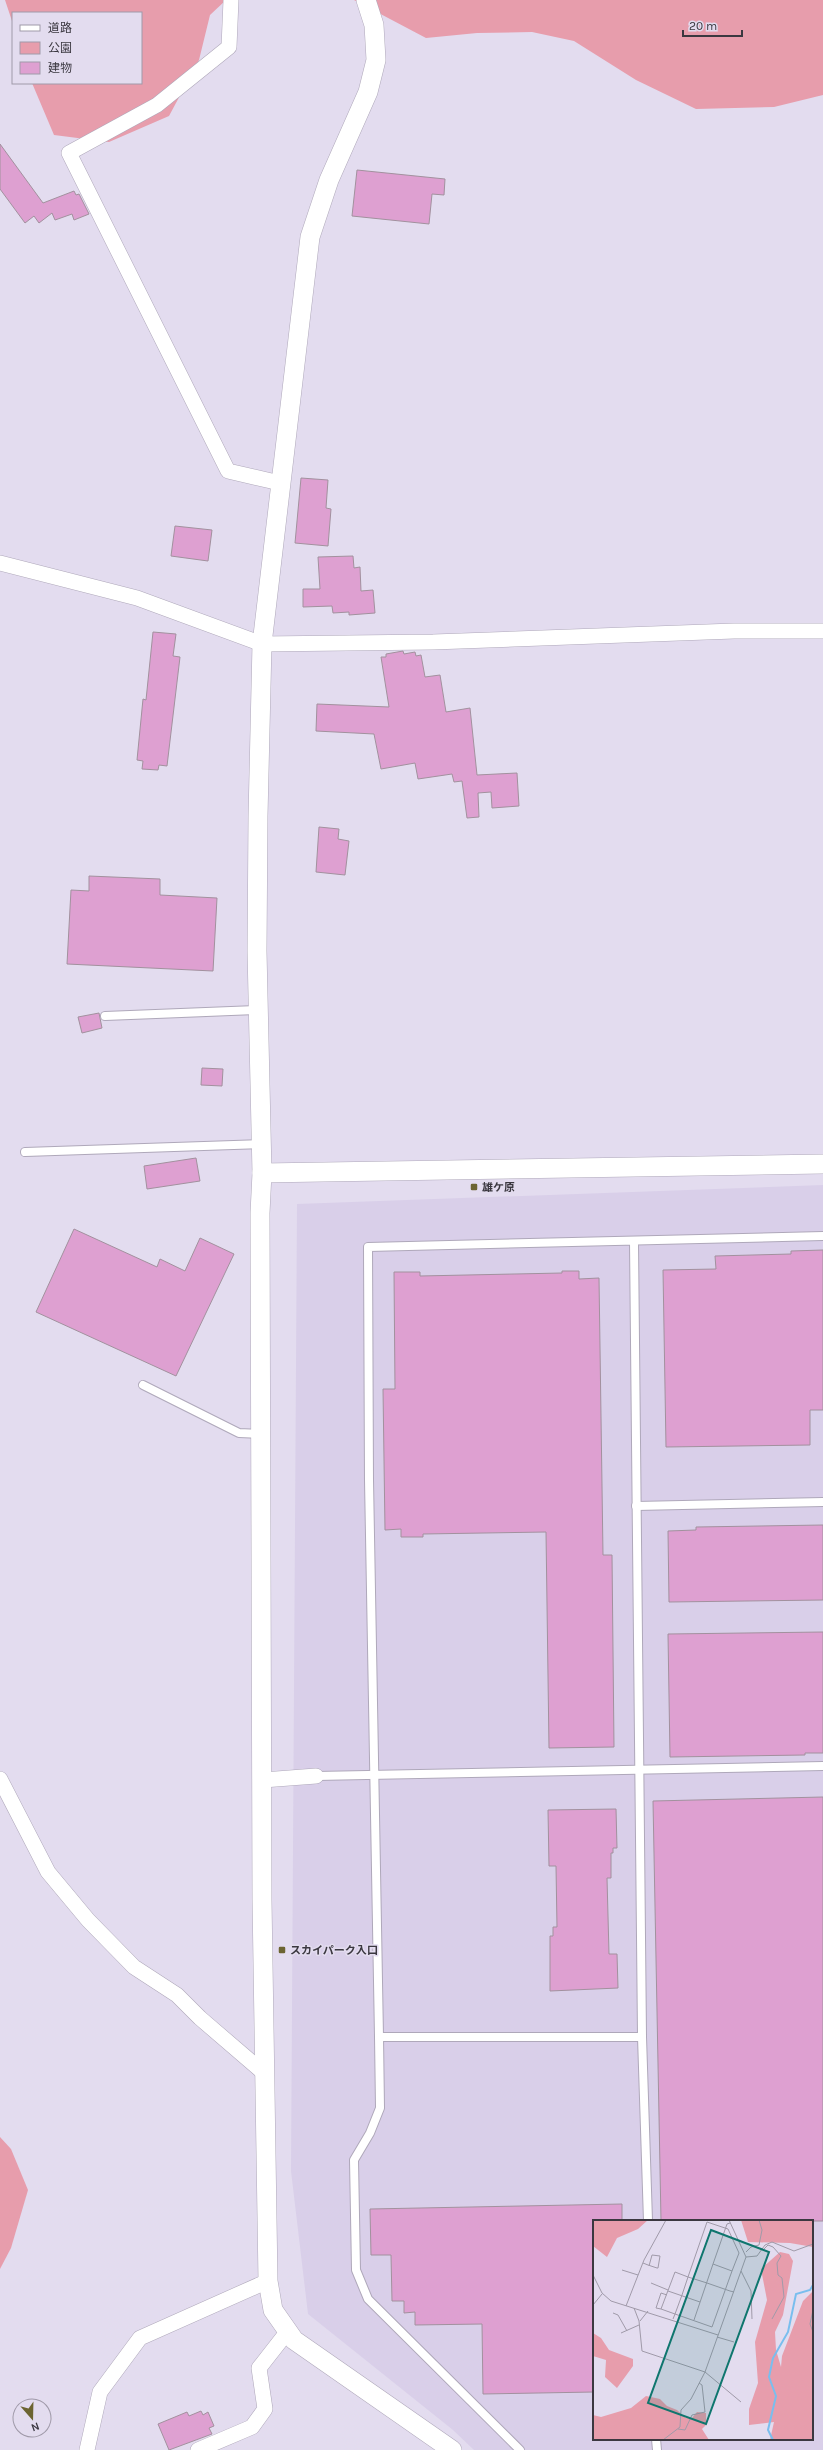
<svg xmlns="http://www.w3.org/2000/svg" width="823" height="2450" font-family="Karla,'Noto Sans JP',sans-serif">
<rect width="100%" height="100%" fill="#e3dcef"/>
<path fill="#d9cfe9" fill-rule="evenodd" d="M823,1185V2450H474L453,2430L308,2314L291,2171L297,1204ZM594,2221H812V2439H594Z"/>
<g fill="#e79dac">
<path d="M5,0H226L210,15L199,60L169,116L109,142L54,135L32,83H141V13H13V24Z"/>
<path d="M354,0H823V95L774,107L696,109L636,80L574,41L532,32L477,33L426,38Z"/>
<path d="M0,2137L11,2149L28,2190L11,2248L0,2269Z"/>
</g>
<g fill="#dea0d1" stroke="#a2919e">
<path d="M0,144L43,203L74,191L76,195L79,194L89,214L74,220L72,214L55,220L52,213L39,223L34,216L25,223L0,189Z"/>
<path d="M357,170L445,179L444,195L432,194L429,224L352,216Z"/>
<path d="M301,478L328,480L326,508L331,509L328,546L295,543Z"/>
<path d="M175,526L212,530L208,561L171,556Z"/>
<path d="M353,556L354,568L360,567L361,591L373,590L375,613L349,615V612L333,613L332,606L303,607V589H320L318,557Z"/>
<path d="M153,632L176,634L173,656L180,657L167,766L159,765L158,770L142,769L143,761L137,760L143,699L146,700Z"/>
<path d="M403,651L404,654L415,652L416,656L421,655L425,677L440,675L446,712L470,708L477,775L517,773L519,806L492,808L491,792L478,793L479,817L467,818L462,781L454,782L452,774L418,779L415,763L381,769L374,734L316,731L317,704L389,707L381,657H386V654Z"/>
<path d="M319,827L339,829L338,839L349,841L345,875L316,872Z"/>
<path d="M89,876L160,879V895L217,898L213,971L67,964L71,890L89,891Z"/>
<path d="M99,1013L102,1028L82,1033L78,1017Z"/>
<path d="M202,1068L223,1069L222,1086L201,1085Z"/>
<path d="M196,1158L200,1181L147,1189L144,1166Z"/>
<path d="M74,1229L157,1267L160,1259L185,1271L200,1238L234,1254L176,1376L36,1312Z"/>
<path d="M823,1250V1410H810V1445L666,1447L663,1270L716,1269L715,1256L791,1254V1251Z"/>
<path d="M562,1271H579V1279L599,1278L603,1555H612L614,1747L549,1748L546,1532L423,1534V1537H401V1529L385,1530L383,1389H395L394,1272H420V1276L562,1273Z"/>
<path d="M823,1525V1600L669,1602L668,1531L696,1530V1527Z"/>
<path d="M823,1632V1753H805V1755L670,1757L668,1634Z"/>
<path d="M823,1797V2221H661L653,1801Z"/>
<path d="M616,1809L617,1848H613V1853H611V1878H607L609,1954H617L618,1988L550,1991V1936H553V1927H557L556,1866H549L548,1810Z"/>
<path d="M622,2204V2221H594V2392L483,2394L482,2324L415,2325V2312L404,2313V2301H392L391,2255H371L370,2209Z"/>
<path d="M201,2411L203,2415L208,2412L214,2426L209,2428L212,2434L169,2450L158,2424L187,2412L189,2416Z"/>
</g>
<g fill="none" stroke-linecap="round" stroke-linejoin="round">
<defs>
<g id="service">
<path d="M105,1016L258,1010"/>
<path d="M25,1152L262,1144"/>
<path d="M634,1242L642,2037H379L369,1480L368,1247L823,1236"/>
<path d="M143,1385L239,1433L261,1434"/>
<path d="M636,1506L823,1502"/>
<path d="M316,1776L823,1766"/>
<path d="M379,2037L380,2108L370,2133L354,2160L356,2270L368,2299L520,2450"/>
<path d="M642,2037L648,2221"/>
<path d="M656,2439L657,2450"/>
</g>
<g id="minor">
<path d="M231,0L229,47L157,105L69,153L228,471L280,483"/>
<path d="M0,563L137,598L262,644L433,642L734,631H823"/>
<path d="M0,1779L48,1872L88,1920L134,1967L177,1995L200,2018L264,2073"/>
<path d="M263,1780L316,1776"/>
<path d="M87,2450L100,2392L140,2338L268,2281"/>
<path d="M198,2450L252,2427L265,2409L259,2368L288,2331"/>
</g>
<g id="tertiary">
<path d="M366,0L374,25L376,60L368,92L329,180L310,237L262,644L258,816L257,951L262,1173L260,1213L262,1900L268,2281L273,2310L294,2340L452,2450"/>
<path d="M262,1173L823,1164"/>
</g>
</defs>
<use href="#service" stroke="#afa8ba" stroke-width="10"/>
<use href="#minor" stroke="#afa8ba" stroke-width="16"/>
<use href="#tertiary" stroke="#afa8ba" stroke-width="20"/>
<use href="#service" stroke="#fff" stroke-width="8"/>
<use href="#minor" stroke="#fff" stroke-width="15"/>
<use href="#tertiary" stroke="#fff" stroke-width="19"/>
</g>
<g fill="#6c6431" stroke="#e3dcef" stroke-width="1.5">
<rect x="470" y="1183" width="8" height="8" rx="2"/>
<rect x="278" y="1946" width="8" height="8" rx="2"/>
</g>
<g text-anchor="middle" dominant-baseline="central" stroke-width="3" stroke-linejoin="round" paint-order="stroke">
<g font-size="11" font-weight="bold" fill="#3b3840" stroke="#e3dcef" text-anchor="start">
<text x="482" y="1187">雄ケ原</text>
<text x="290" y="1950">スカイパーク入口</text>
</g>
</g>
<g transform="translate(593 2220)">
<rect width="220" height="220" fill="#e3dcef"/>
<path d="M0,0H55L45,9L24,18L14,37L0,26ZM148,0H220V27L197,23L155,22ZM187,32L196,34L200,41L190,95L182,112L183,130L188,147L189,136L210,81L220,71V220H177L181,202L156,205V189L165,163L162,122L174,80L168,49ZM0,113L8,118L16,130L40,139V146L24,168L12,157L13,140L0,136ZM53,176L67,179L74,186L84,190L93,198H99L104,192L113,193V205L109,209L116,220H0V195L8,197L38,188Z" fill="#e79dac"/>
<path fill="none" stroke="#79beee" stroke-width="2" d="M180,220L175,210L183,176L176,157L180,138L195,112L203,74L217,70L220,65"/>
<path fill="none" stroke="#a09aa9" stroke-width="1" d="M170,30L175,25L180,27L188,36L184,43L185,55L189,58L191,77L179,99M153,32L158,27L166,25L169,10L166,0M153,37L164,36L172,25L179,22L201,31L220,24M50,43L55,45L64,48H65L67,36L59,35L56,46M120,44L134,4L137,3M29,50L45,55M139,51L146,33L135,9L114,2L95,57L89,75L82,94L68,89L82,52L95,57L114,63L137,71L141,72M148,51L158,71L159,99M0,55L9,73L18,81L125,115M58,63L75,70M75,71L107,82M0,85L9,74M33,86L51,40L73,0M41,88L46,101L49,131L112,152L148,182M68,89L63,88L68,73L74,75M220,90L217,104L220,112M20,93L25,95L34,111M80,99L82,94L119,107L139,51L120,44L101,100M47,101L55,91M28,113L46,105M124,117L141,122M85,209L92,210L99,195L112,192L109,165L106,163M70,220L87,207L88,190L98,179L112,152L153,37L136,0"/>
<path fill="#0f766e" fill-opacity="0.15" stroke="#0f766e" stroke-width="2" d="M118,10L176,32L113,204L55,183Z"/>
<rect width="220" height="220" fill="none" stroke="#3b3840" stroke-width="2"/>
</g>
<rect x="12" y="12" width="130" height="72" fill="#e3dcef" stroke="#a09aa9"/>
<rect x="20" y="25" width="20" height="6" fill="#ffffff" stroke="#a09aa9"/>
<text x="48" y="32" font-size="12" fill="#3b3840">道路</text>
<rect x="20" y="42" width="20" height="12" fill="#e79dac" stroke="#a09aa9"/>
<text x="48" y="52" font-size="12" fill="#3b3840">公園</text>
<rect x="20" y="62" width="20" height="12" fill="#dea0d1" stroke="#a09aa9"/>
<text x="48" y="72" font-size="12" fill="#3b3840">建物</text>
<g transform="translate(32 2418) rotate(160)"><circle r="19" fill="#e3dcef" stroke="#a09aa9"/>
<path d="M0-3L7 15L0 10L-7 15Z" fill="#6c6431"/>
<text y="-6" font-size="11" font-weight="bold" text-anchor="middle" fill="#3b3840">N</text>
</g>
<path d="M683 30v6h59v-6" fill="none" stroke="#3b3840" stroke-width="2"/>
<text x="689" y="30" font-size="12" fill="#3b3840" stroke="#e3dcef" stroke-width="3" paint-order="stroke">20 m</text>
</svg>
